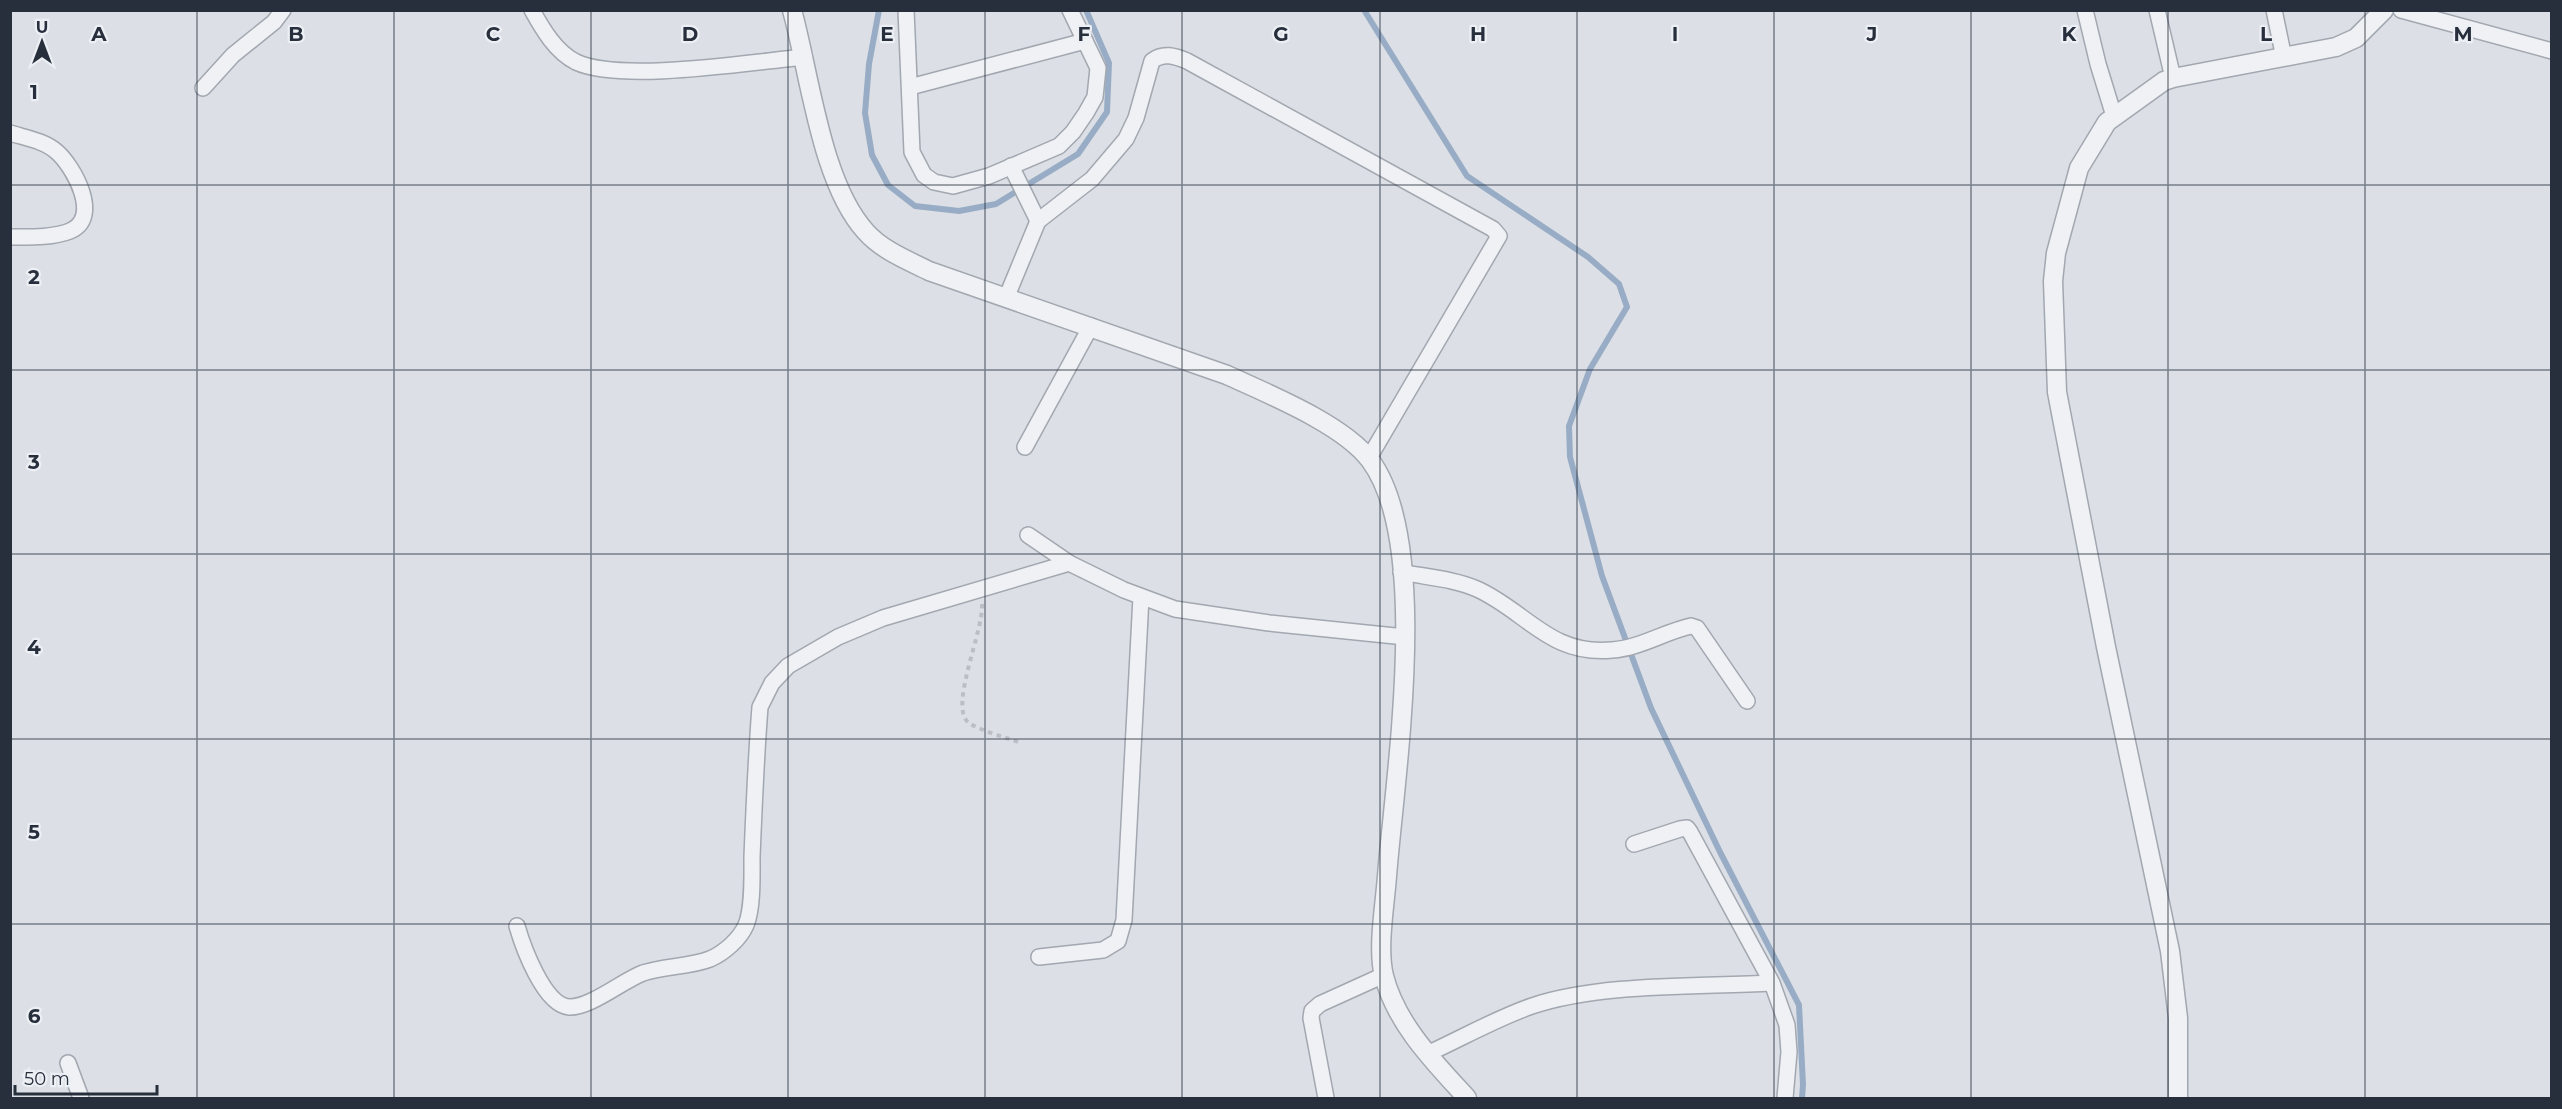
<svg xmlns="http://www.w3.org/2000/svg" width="2562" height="1109" font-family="Montserrat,sans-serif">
<rect width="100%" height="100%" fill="#dce0e6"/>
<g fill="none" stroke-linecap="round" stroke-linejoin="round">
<g stroke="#98adc5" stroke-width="6">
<path d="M879,10L869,64L865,113L872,155L888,185L915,206L959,211L996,204L1078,154L1107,112L1109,63L1086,10"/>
<path d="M1364,10L1467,176L1588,257L1619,284L1627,307L1590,369L1569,426L1570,457L1602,576L1651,708L1720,852L1799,1005L1803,1085L1802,1098"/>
</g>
<defs>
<g id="minor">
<path d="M532,10C543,30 556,52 576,62C621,83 751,62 804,57"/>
<path d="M906,10L912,152L924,175L934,182L953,186L989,176L1059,146L1073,132L1086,113L1095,97L1098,68L1070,10"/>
<path d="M2085,10L2098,64L2114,116"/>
<path d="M2157,10L2173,78"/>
<path d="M2274,10L2284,58"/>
<path d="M2401,10L2552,51"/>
<path d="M910,87L1085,41"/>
<path d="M203,88L233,55L274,22L283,10"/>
<path d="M10,133C26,138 45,141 57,152C74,167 102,218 70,231C52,238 29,237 10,237"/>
<path d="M1011,166L1038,221"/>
<path d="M1007,296L1038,221L1092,179L1126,139L1136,118L1152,61C1163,52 1175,56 1187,61L1493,229L1499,236L1369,458"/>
<path d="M1025,447L1091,326"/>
<path d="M1028,535L1069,563L1124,590L1175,609L1269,623L1405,637"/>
<path d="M1401,572C1425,577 1455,579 1477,589C1526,611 1550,656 1612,650C1640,648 1664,632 1691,626L1697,628L1747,701"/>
<path d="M1634,844L1680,829L1687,828L1690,832L1772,983L1787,1025L1789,1052L1785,1098"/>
<path d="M517,926C523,947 544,1005 569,1007C590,1008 622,981 643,973C665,966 689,967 710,959C724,953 740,939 746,925C753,908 752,876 752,857C754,807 756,757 760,707L772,683L788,666L838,637L883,618L1069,563"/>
<path d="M1039,957L1103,950L1118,941L1124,920L1141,597"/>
<path d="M1427,1054C1462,1038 1497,1018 1532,1006C1600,983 1698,987 1771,983"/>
<path d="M68,1063L81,1098"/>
<path d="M1326,1098L1311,1018L1312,1011L1320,1004L1384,975"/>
</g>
<g id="tertiary">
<path d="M792,10C810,75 821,183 866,232C882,250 907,260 929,271L1227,375C1268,394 1343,424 1370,460C1432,543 1395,774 1387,876C1385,905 1377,948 1384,976C1396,1024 1435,1063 1467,1098"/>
<path d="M2178,1098V1018L2170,951L2106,647L2057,392L2053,281L2056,253L2079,168L2107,122L2164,81L2173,78L2336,47L2356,38L2384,10"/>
</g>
</defs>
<use href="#minor" stroke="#a2a7b0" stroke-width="18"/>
<use href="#tertiary" stroke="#a2a7b0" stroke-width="21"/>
<path stroke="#bbbec4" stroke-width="4" stroke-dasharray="4.5 4.5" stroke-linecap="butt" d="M982,604C984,630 949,706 968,722C977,730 1008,738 1021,743"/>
<use href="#minor" stroke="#eff1f4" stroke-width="15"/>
<use href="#tertiary" stroke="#eff1f4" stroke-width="18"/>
</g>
<path fill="none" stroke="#272e3c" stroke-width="1.5" stroke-opacity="0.55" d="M197,10V1098M394,10V1098M591,10V1098M788,10V1098M985,10V1098M1182,10V1098M1380,10V1098M1577,10V1098M1774,10V1098M1971,10V1098M2168,10V1098M2365,10V1098M10,185H2552M10,370H2552M10,554H2552M10,739H2552M10,924H2552"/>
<g font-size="20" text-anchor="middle" font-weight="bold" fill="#272e3c" stroke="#eceff4" stroke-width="4.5" stroke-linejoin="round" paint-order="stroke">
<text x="99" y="41">A</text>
<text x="296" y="41">B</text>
<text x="493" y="41">C</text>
<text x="690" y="41">D</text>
<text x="887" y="41">E</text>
<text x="1084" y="41">F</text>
<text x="1281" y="41">G</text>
<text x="1478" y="41">H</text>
<text x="1675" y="41">I</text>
<text x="1872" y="41">J</text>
<text x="2069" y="41">K</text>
<text x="2266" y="41">L</text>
<text x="2463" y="41">M</text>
<text x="34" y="99">1</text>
<text x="34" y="284">2</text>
<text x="34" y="469">3</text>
<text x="34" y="654">4</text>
<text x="34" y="839">5</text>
<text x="34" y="1023">6</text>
</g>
<rect width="2562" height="1109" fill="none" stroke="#272e3c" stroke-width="24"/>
<g transform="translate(42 42)" stroke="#eceff4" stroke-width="4.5" paint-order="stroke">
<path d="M0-4.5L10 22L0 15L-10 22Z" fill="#272e3c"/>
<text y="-9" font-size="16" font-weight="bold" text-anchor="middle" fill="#272e3c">U</text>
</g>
<path d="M15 1085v9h142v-9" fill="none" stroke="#272e3c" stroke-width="3"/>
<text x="24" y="1085" font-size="18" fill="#272e3c" stroke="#eceff4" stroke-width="4.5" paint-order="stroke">50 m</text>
</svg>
